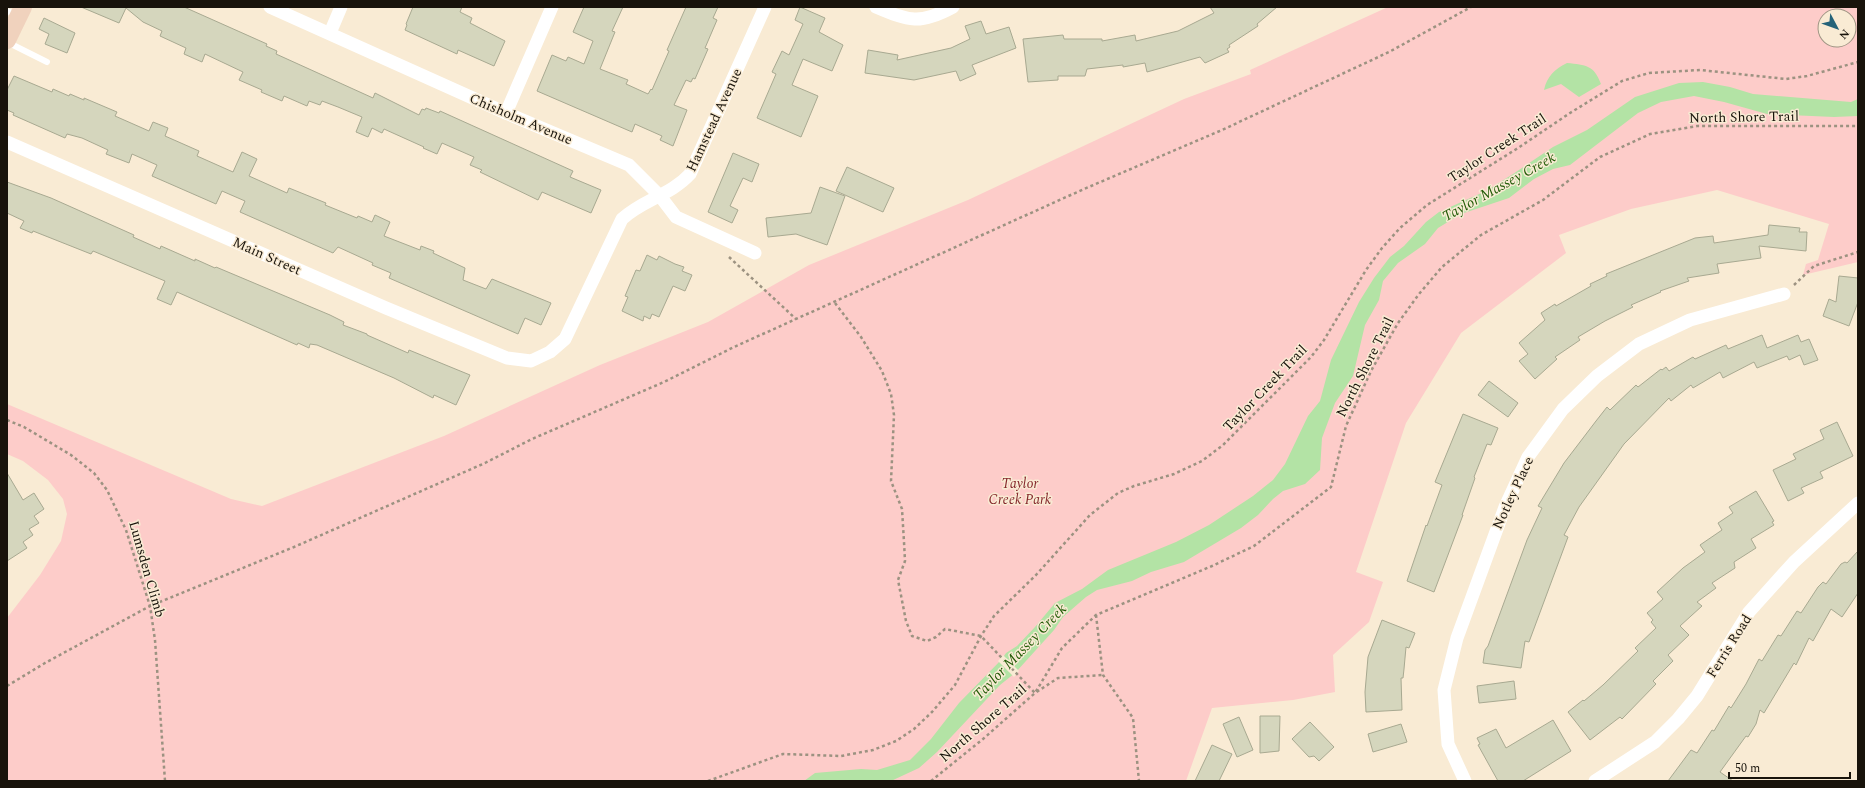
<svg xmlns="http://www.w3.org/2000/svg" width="1865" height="788" font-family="Spectral,serif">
<rect width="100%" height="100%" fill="#f9ebd4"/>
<path fill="#fdccc9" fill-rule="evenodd" d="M1388,7H1858V262L1803,275L1806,264L1818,260L1829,224L1717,190L1631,209L1559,235L1566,253L1461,333L1406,423L1356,572L1383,582L1369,622L1333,655L1335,692L1293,700L1212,708L1186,781H7V618L40,575L61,541L67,514L63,499L48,480L23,461L7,454V404L231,499L262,506L444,436L600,365L708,322L809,265L968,200L1184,99L1251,74L1250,70ZM1825,16H1849V40H1825Z"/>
<g fill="#b3e3a5">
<path d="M1567,63C1586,65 1594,65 1601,84L1579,97L1561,84L1544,90C1547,76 1555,69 1567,63Z"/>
<path d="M1703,82L1730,87L1753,94L1851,102L1858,99V116L1834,117L1767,114L1724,102L1694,96L1661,102L1638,113L1570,165L1553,169L1534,179L1509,198L1461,214L1438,228L1425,244L1398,263L1383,281L1379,300L1365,325L1353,376L1335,403L1322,438L1320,470L1305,484L1283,491L1273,499L1258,515L1241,528L1184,562L1151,572L1132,581L1097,590L1086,597L1063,617L1054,630L1015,673L1000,685L937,752L919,768L891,781H804L815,773L861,769L877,770L910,760L931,739L959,703L1002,659L1006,653L1017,646L1035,627L1055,603L1082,589L1108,570L1176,542L1209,525L1253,496L1273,480L1285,464L1308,416L1320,401L1331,360L1359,302L1374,278L1390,257L1404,246L1426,222L1439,212L1486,191L1513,174L1553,147L1587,130L1635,97L1679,83Z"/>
</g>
<path fill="#f9ebd4" d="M1003,655L1019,671L1014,677L998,661Z"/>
<g fill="#d5d6bd" stroke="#a8a991">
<path d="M81,7H184L267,44L266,46L277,51L276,54L373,98L375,93L419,115L422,109L425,110L426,108L439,113L440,111L573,171L570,177L601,190L591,213L542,192L538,200L480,172L482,170L470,165L474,157L442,143L437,154L423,148L424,147L384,129L382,133L372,128L368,137L356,132L362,117L338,107L322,101L320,105L309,101L307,106L284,96L282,101L261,92L262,90L239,80L243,72L205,54L202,62L184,54L186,48L160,36L162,31L143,22L126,8L119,23Z"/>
<path d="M413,7H462L460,12L472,18L470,23L505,41L494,66L458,50L457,54L405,30L407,25L406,24Z"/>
<path d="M584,7H623L612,31L615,32L600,69L628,80L626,84L648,94L651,89L652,90L669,51L667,50L686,7H718L713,18L717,20L705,48L708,49L695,79L693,78L691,82L686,80L674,105L687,110L673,146L660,140L662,136L635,124L632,132L537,91L552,55L566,61L568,57L584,64L593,41L573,32Z"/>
<path d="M800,7L825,18L819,32L843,45L832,71L803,59L792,85L818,96L801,137L757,118L776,74L772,72L782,51L789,55L803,24L795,20Z"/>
<path d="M1210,7H1277L1257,24L1258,26L1229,45L1230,47L1227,49L1229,52L1205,63L1200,57L1147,72L1145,63L1123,67V65L1087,69L1085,76H1058V80L1028,82L1023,39L1063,35L1064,39H1102V41L1135,35L1136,41L1178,31L1214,13Z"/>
<path d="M44,18L75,33L67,53L45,44L49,34L39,29Z"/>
<path d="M981,21L986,34L1009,27L1016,48L972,65L976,74L960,81L956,71L914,80L865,73L868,50L898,55L897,60L951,48L970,39L965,26Z"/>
<path d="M14,76L52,92L53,89L69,96L70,94L84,100V98L117,112L115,116L149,131L153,122L168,128L165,136L199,151L197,156L233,172L242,152L257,159L249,176L287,193L289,188L326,203L325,205L357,218L358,216L372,222L375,215L390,222L384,236L420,250L421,246L434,251L433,253L465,268L463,280L486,289L492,279L551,303L541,325L525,318L518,334L389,278L391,273L372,265L373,263L338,247L333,253L240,212L245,201L222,191L216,204L152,176L157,165L132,154L129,163L106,154L108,150L82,138L67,134L65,138L13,115L14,113L7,110V90Z"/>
<path d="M733,153L759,164L752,182L743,178L730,206L738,210L732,223L708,212Z"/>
<path d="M847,167L894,188L883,212L836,191Z"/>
<path d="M7,182L51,198L134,235L133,237L160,249L161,246L195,261V259L215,268L216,267L330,315L344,322L343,325L367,334V335L408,353L409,350L470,375L456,405L434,395L433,398L394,378L317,345L310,344L309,348L298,343L297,345L177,292L171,305L157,299L165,281L93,251L91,254L33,231L32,233L20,228L24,221L7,213Z"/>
<path d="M820,187L845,196L827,245L796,234L768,237L766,218L811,213Z"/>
<path d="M1769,225L1800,228L1799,232H1807L1806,251L1759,246L1761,258L1717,264L1719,273L1687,278L1689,281L1660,291L1661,292L1631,305L1633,307L1605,321L1578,337L1580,340L1555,357L1557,359L1535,379L1519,361L1528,354L1519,343L1545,320L1541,313L1555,304L1556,306L1591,286L1590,284L1607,276L1606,274L1695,238L1713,236L1714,243L1768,235Z"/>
<path d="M647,255L657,260L659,256L675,264L684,267L682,271L692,275L685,291L673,286L659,317L652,314L650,319L644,316L643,321L622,311L628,297L625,296L636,270L640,271Z"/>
<path d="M1839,276L1858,278V302L1849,326L1823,316L1829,299L1836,302Z"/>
<path d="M1762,335L1767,348L1798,335L1801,342L1809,339L1818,360L1804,365L1800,355L1789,360L1787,356L1757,368L1754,362L1723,378L1720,372L1693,388L1691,385L1671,401L1669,398L1624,444L1579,507L1564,535L1568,537L1529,642L1525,641L1521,668L1483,663L1485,650L1488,646L1527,540L1542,508L1538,506L1564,463L1596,421L1607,407L1610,410L1636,385L1638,387L1661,369L1662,370L1666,367L1669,371L1693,357L1695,359L1726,345L1728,349Z"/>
<path d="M1489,381L1518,403L1508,417L1478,395Z"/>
<path d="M1463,414L1498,428L1491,445L1487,444L1474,477L1475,478L1462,515H1463L1434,592L1407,581L1426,525L1427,526L1442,485L1435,482Z"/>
<path d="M1837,422L1853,456L1820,472L1823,478L1801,488L1804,493L1788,501L1773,470L1796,459L1793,454L1824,439L1820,430Z"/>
<path d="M7,473L23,500L34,493L44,509L34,516L39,523L29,529L33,535L23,542L27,548L7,561Z"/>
<path d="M1756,491L1774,521L1772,522L1774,525L1751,539L1756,548L1734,562L1735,568L1712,583L1716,588L1697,602L1702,606L1680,626L1689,635L1668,655L1673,661L1653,681L1656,684L1622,719L1620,717L1590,740L1568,712L1583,700L1584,701L1603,685L1638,651L1635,648L1656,628L1651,622L1653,620L1647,613L1663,599L1657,592L1683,568L1705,552L1700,545L1722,530L1718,523L1733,513L1729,507Z"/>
<path d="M1858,551V593L1842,617L1831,609L1813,641L1809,638L1796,665L1794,663L1764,713L1760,710L1756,724L1748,737L1746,736L1720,772L1733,781H1668L1691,750L1697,753L1712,730L1714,731L1729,706L1731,708L1746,684L1759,659L1762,661L1778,635L1781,636L1797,611L1801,613L1818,587L1823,582L1826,584L1841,564L1845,562L1847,563Z"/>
<path d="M1382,620L1415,633L1409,648L1406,647L1404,669L1403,678H1401L1402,710L1366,712L1365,692L1368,657Z"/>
<path d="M1514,681L1516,699L1479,703L1477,686Z"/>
<path d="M1260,716H1280L1279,751L1260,753Z"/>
<path d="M1239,717L1253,750L1237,757L1223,724Z"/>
<path d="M1553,720L1571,751L1523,781H1498L1478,745L1480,744L1477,738L1496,729L1506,748Z"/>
<path d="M1310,722L1334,747L1319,761L1314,756L1309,757L1292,739Z"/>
<path d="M1401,724L1407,742L1373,752L1368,734Z"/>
<path d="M1212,745L1232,754L1219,781H1195Z"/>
</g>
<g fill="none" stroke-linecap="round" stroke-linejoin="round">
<g stroke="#9c9281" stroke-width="2.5" stroke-dasharray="3 3" stroke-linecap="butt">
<path d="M729,257L796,319"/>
<path d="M1794,285L1814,266L1858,252"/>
<path d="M835,303L861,337L882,371L891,394L894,415L891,481L902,509L904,542L905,561L898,580L906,621L912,636L927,641L936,637L945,629L981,636L1035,693L1058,678L1103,675"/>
<path d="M7,420L24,427L71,455L94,473L107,490L126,530L150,606L155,640L165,781"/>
<path d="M1096,615L1103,675L1133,718L1139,781"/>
<path d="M7,686L45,663L150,606L294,547L485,463L532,439L664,382L734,347L1084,189L1222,130L1389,52L1471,7"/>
<path d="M708,781L783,754L841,756L873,750L896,741L914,729L932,712L955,685L981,636L994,616L1036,575L1090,515L1118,493L1134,486L1174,474L1202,461L1223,445L1311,357L1324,340L1366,270L1382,248L1400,228L1427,205L1518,148L1570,113L1622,81L1649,73L1700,70L1786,79L1807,76L1858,62"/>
<path d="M931,781L983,739L1035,693L1062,648L1096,615L1212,566L1254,546L1331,487L1346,426L1371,371L1398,323L1419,294L1442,267L1481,235L1543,200L1600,157L1650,134L1697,126H1858"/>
</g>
<g stroke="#fff" stroke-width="6">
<path d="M7,11L17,15"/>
<path d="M7,42L47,62"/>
</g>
<g stroke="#fff" stroke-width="13">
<path d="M270,7L506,113L629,165L660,196L676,217L755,253"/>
<path d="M876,7C909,21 920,25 953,7"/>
<path d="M330,33L341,7"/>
<path d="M506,113L552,7"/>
<path d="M7,142L386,308L507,358L531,361L550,352L565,339L622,219C642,200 671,195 690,174L765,7"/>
<path d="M1465,781L1448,744L1444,690L1457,638L1505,507L1528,457L1563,409L1597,376L1639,344L1690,320L1784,294"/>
<path d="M1595,781L1655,742L1678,719L1697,696L1749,612L1794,562L1858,503"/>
</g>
<path stroke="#f0d2bd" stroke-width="18" d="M7,40L23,7"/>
</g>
<g text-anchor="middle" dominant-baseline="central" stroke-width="3" stroke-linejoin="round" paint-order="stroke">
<g font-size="14" fill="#18130b" stroke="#f9ebd4">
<text transform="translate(1744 117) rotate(-1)">North Shore Trail</text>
<text transform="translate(521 119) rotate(23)">Chisholm Avenue</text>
<text transform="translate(714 120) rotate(-65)">Hamstead Avenue</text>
<text transform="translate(1497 148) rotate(-33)">Taylor Creek Trail</text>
<text transform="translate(267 256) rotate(24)">Main Street</text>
<text transform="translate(1365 367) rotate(-63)">North Shore Trail</text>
<text transform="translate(1265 388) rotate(-46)">Taylor Creek Trail</text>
<text transform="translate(1513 493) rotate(-65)">Notley Place</text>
<text transform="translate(147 569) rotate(74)">Lumsden Climb</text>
<text transform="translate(1729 646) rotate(-58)">Ferris Road</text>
<text transform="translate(983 723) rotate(-41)">North Shore Trail</text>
</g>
<g font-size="14" font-style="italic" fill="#85282c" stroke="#f9ebd4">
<text x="1020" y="483">Taylor<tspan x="1020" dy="16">Creek Park</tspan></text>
</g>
<g font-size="15" font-style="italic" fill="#225c07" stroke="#f9ebd4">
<text transform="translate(1499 187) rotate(-29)">Taylor Massey Creek</text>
<text transform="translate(1020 652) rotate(-46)">Taylor Massey Creek</text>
</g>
</g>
<rect width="1865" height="788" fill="none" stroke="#18130b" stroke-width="16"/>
<g transform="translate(1837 28) rotate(131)"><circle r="19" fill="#f9ebd4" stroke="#9f9584"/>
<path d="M0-3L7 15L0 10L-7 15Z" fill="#256379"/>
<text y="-6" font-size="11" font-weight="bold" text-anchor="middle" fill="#18130b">N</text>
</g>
<path d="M1729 772v6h121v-6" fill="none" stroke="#18130b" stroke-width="2"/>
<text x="1735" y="772" font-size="12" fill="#18130b" stroke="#f9ebd4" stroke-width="3" paint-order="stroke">50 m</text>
</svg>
